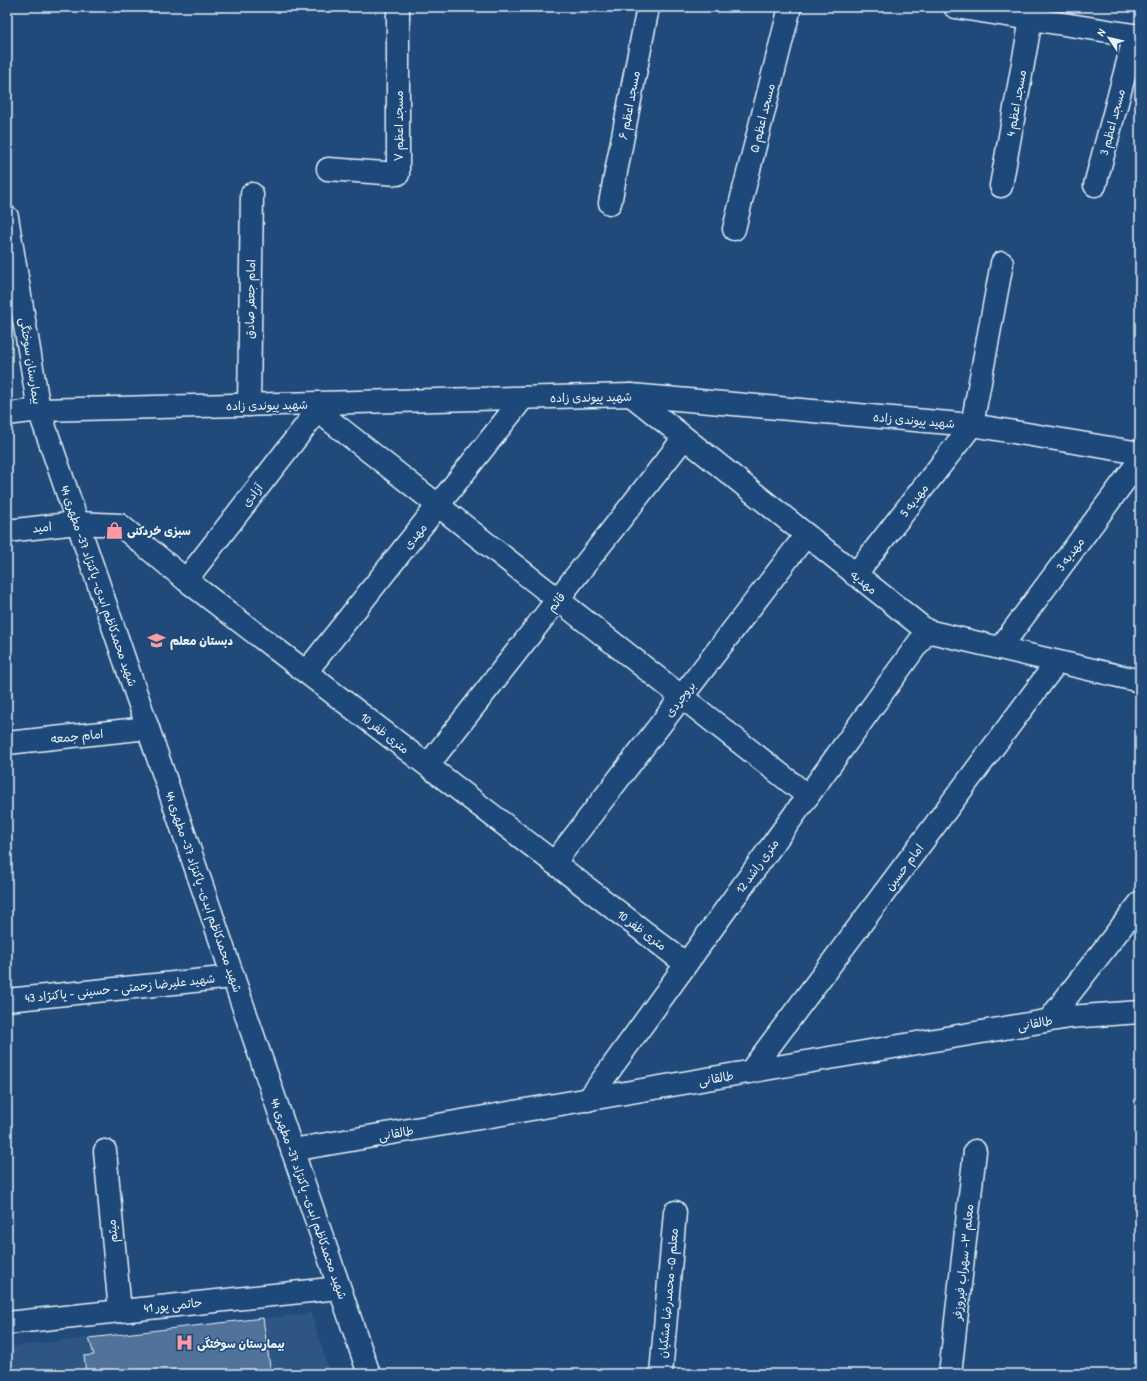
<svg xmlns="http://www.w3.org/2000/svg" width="1147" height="1381" font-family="'Patrick Hand','Playpen Sans Arabic',sans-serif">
<rect width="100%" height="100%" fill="#1f4a7a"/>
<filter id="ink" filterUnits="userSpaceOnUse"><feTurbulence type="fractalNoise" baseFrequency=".025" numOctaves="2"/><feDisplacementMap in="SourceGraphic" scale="8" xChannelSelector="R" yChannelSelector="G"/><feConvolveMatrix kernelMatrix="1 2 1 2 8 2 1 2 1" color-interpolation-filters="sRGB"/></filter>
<g filter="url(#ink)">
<path fill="#2e5683" d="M311,1313L330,1374H7V1347Z"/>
<path fill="#517399" stroke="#e8f1f8" d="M263,1318L271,1374H86L84,1356L94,1355L89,1338Z"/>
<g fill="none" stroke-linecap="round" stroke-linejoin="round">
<defs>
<g id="street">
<path d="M955,7L1140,36"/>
<path d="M328,169L398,174V7"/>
<path d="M1095,185L1135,35"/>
<path d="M1001,186L1031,19"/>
<path d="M610,203L648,7"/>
<path d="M734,229L790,7"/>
<path d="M631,395L927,631L1140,681"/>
<path d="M309,404L808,796"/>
<path d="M249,405L252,194"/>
<path d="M7,414L39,410L631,395L972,425L1140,453"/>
<path d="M7,531L77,523L120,525L186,580L686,964"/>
<path d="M855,575L972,425L1002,263"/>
<path d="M186,580L318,410"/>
<path d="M1000,648L1140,460"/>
<path d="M306,672L523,398"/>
<path d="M7,743L148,728"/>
<path d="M428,765L684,438"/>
<path d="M554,863L806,535"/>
<path d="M7,1000L233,977"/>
<path d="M1049,1020L1140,903"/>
<path d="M750,1072L1057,662"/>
<path d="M588,1100L927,631"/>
<path d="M292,1150L1069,1017L1140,1012"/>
<path d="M105,1151L120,1311"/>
<path d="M7,1323L339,1288"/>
<path d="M661,1374L675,1212"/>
<path d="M950,1374L975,1151"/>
</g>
<path id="secondary" d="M7,217L39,410L369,1374"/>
</defs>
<use href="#street" stroke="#e8f1f8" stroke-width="25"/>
<use href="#secondary" stroke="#e8f1f8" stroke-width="25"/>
<use href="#street" stroke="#1f4a7a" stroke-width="22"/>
<use href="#secondary" stroke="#1f4a7a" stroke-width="22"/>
</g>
</g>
<defs>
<symbol id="shop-bare" viewBox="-9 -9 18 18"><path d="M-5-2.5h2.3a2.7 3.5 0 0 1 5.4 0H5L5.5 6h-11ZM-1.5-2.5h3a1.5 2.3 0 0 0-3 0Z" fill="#ff9aa2" stroke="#1f4a7a" stroke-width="2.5" paint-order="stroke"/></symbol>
<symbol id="school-bare" viewBox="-9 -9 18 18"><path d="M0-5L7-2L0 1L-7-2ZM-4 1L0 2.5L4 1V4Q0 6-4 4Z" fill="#ff9aa2" stroke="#1f4a7a" stroke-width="2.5" paint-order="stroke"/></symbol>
<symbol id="hospital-bare" viewBox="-9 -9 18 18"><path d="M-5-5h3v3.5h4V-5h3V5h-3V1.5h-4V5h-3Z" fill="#ff9aa2" stroke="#1f4a7a" stroke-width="2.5" paint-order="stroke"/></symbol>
</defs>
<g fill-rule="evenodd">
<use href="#shop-bare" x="102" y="518" width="25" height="25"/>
<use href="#school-bare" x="144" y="628" width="25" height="25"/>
<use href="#hospital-bare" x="172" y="1330" width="25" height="25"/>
</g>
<g text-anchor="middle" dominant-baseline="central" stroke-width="3" stroke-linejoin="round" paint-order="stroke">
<g font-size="12" fill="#e8f1f8" stroke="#1f4a7a">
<text transform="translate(1016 103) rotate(-80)">مسجد اعظم 4</text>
<text transform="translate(629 105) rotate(-79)">مسجد اعظم ۶</text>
<text transform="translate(762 118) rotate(-76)">مسجد اعظم ۵</text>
<text transform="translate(1112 122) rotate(-75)">مسجد اعظم 3</text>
<text transform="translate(398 126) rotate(-90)">مسجد اعظم ۷</text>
<text transform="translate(250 299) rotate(-89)">امام جعفر صادق</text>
<text transform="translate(31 361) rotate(81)">بیمارستان سوختگی</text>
<text transform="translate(591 397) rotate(-1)">شهید پیوندی زاده</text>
<text transform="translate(267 405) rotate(-1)">شهید پیوندی زاده</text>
<text transform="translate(914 420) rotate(5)">شهید پیوندی زاده</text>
<text transform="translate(252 495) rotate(-52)">آزادی</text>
<text transform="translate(914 500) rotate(-52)">مهدیه 5</text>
<text transform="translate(42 527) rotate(-6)">امید</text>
<text transform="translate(415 536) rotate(-51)">مهدی</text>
<text transform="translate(1070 554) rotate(-53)">مهدیه 3</text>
<text transform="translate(864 582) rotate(39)">مهدیه</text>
<text transform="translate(99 586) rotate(71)">شهید محمدکاظم ابدی- پاکنژاد 37- مطهری 44</text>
<text transform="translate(556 602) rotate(-52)">قائم</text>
<text transform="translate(680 699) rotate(-52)">بروجردی</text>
<text transform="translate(385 733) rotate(38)">10 متری ظفر</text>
<text transform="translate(77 736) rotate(-6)">امام جمعه</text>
<text transform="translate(757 866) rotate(-54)">12 متری راشد</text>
<text transform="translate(904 867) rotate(-53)">امام حسین</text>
<text transform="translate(204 892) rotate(71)">شهید محمدکاظم ابدی- پاکنژاد 37- مطهری 44</text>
<text transform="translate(642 930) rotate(37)">10 متری ظفر</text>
<text transform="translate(120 988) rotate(-6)">شهید علیرضا زحمتی - حسینی - پاکنژاد 43</text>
<text transform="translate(1035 1023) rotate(-10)">طالقانی</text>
<text transform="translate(716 1078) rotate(-10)">طالقانی</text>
<text transform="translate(396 1133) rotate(-10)">طالقانی</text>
<text transform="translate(309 1199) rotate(71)">شهید محمدکاظم ابدی- پاکنژاد 37- مطهری 44</text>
<text transform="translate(112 1231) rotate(-95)">میثم</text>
<text transform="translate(963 1262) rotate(-84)">معلم ۳- سهراب فیروزفر</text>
<text transform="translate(668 1293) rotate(-85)">معلم ۵- محمدرضا مشکیان</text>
<text transform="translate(173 1305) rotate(-6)">حاتمی پور 41</text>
</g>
<g font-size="12" font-weight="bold" fill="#e8f1f8" stroke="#1f4a7a" text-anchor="start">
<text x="127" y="530">سبزی خردکنی</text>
<text x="170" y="640">دبستان معلم</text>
<text x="197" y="1343">بیمارستان سوختگی</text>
</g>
</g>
<rect width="1147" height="1381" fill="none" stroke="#1f4a7a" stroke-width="24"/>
<rect x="12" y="12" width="1123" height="1357" fill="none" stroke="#e8f1f8" stroke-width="1.5" filter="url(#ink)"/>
<g transform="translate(1109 38) rotate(305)" stroke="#1f4a7a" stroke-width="3" paint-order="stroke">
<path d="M0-3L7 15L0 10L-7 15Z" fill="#e8f1f8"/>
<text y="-6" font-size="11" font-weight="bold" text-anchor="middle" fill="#e8f1f8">N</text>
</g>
</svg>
